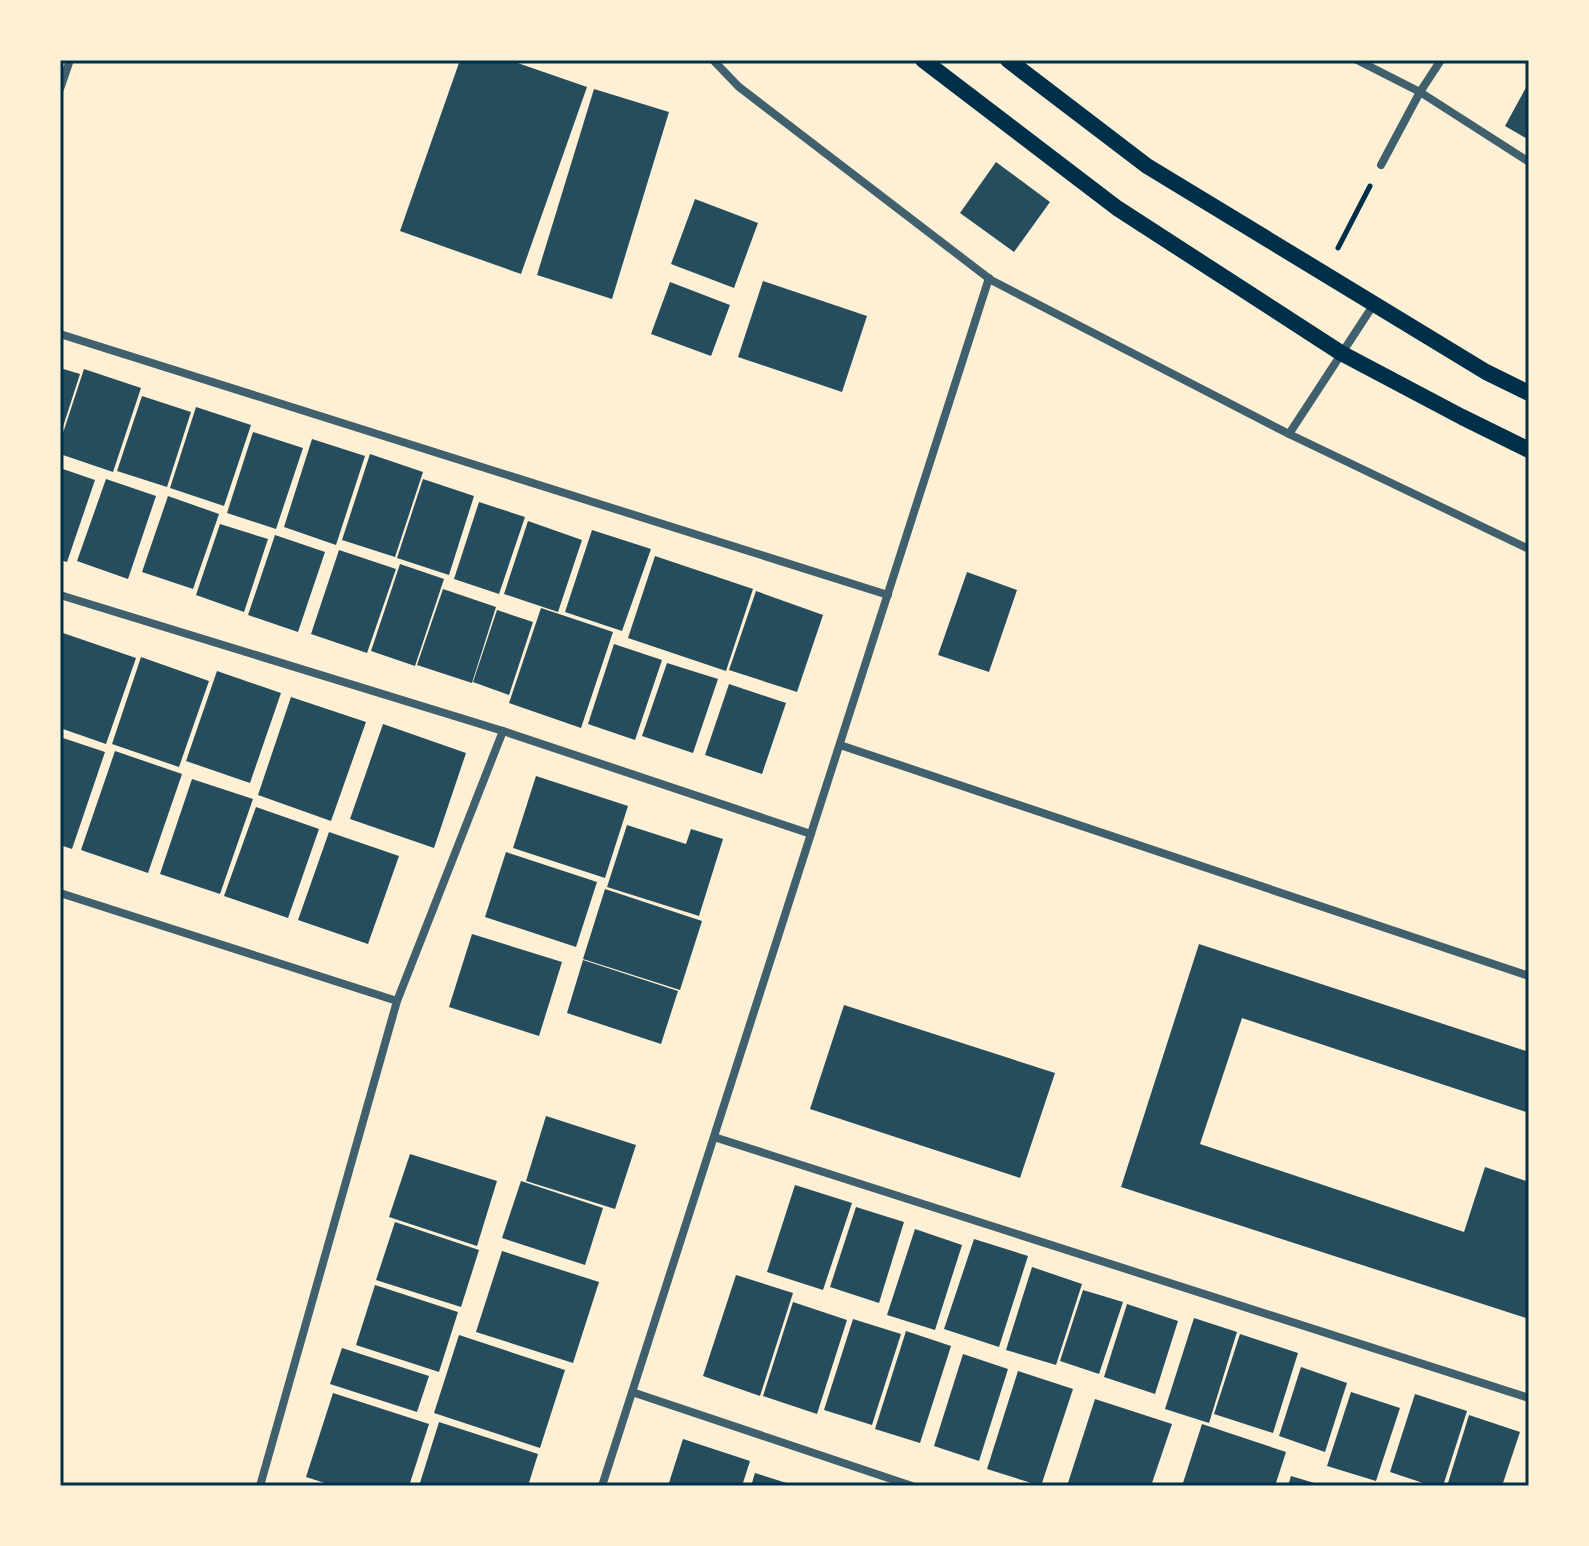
<svg xmlns="http://www.w3.org/2000/svg" width="1589" height="1546" font-family="'PT Serif',serif">
<rect width="100%" height="100%" fill="#fdf0d5"/>
<g fill="#264d5e">
<path d="M460,60H509L587,87L521,274L400,231Z"/>
<path d="M1529,82V140L1505,126Z"/>
<path d="M594,89L669,112L612,299L537,275Z"/>
<path d="M996,162L1050,202L1014,252L960,213Z"/>
<path d="M695,199L758,223L734,288L671,264Z"/>
<path d="M763,281L867,316L842,392L738,357Z"/>
<path d="M670,282L730,305L711,356L651,334Z"/>
<path d="M60,368L80,374L61,433H60Z"/>
<path d="M84,369L141,388L113,472L60,454V442Z"/>
<path d="M142,396L191,412L167,487L117,471Z"/>
<path d="M196,407L251,425L224,506L170,488Z"/>
<path d="M253,432L303,448L276,529L227,513Z"/>
<path d="M312,439L365,456L336,545L284,527Z"/>
<path d="M370,454L423,472L395,557L342,540Z"/>
<path d="M60,468L95,480L67,562L60,560Z"/>
<path d="M106,479L156,496L128,579L77,561Z"/>
<path d="M423,479L474,496L449,575L397,558Z"/>
<path d="M168,496L219,514L193,589L142,572Z"/>
<path d="M479,502L525,517L499,594L454,579Z"/>
<path d="M528,521L582,540L558,612L504,594Z"/>
<path d="M220,524L268,539L244,612L196,595Z"/>
<path d="M592,530L651,549L622,631L565,612Z"/>
<path d="M275,535L325,552L298,632L248,615Z"/>
<path d="M339,550L396,569L367,653L311,634Z"/>
<path d="M655,556L753,589L726,671L628,638Z"/>
<path d="M400,564L444,579L415,666L371,651Z"/>
<path d="M967,572L1017,590L989,672L938,655Z"/>
<path d="M443,589L496,607L472,683L417,665Z"/>
<path d="M756,591L823,615L797,692L729,670Z"/>
<path d="M541,608L613,632L581,728L509,703Z"/>
<path d="M497,610L533,622L509,695L473,682Z"/>
<path d="M63,633L136,658L106,744L60,728V642Z"/>
<path d="M614,644L662,660L635,740L588,724Z"/>
<path d="M141,657L209,681L179,767L112,744Z"/>
<path d="M667,663L718,679L693,753L642,736Z"/>
<path d="M217,671L281,693L250,783L186,761Z"/>
<path d="M729,684L786,703L762,774L705,755Z"/>
<path d="M291,697L366,722L331,821L258,795Z"/>
<path d="M383,724L466,753L434,848L350,819Z"/>
<path d="M60,737L105,752L72,849L60,845Z"/>
<path d="M115,751L182,774L148,873L81,850Z"/>
<path d="M536,776L628,806L605,878L513,848Z"/>
<path d="M192,779L253,799L220,894L160,874Z"/>
<path d="M256,807L319,829L288,918L224,896Z"/>
<path d="M627,825L686,844L691,829L723,839L699,916L607,887Z"/>
<path d="M329,832L399,856L368,944L298,920Z"/>
<path d="M506,852L597,882L576,947L485,917Z"/>
<path d="M605,889L702,921L680,990L583,959Z"/>
<path d="M472,934L562,962L539,1036L449,1007Z"/>
<path d="M1199,944L1529,1052V1113L1242,1018L1200,1144L1464,1232L1485,1167L1529,1182V1319L1121,1187Z"/>
<path d="M583,960L678,991L661,1044L567,1013Z"/>
<path d="M844,1005L1055,1073L1020,1178L810,1109Z"/>
<path d="M546,1116L636,1145L615,1209L526,1181Z"/>
<path d="M410,1154L497,1181L477,1246L389,1217Z"/>
<path d="M521,1181L603,1208L585,1265L502,1238Z"/>
<path d="M795,1185L852,1203L823,1290L767,1272Z"/>
<path d="M856,1207L904,1222L879,1303L830,1287Z"/>
<path d="M395,1222L479,1250L461,1307L376,1280Z"/>
<path d="M915,1229L962,1245L935,1330L887,1315Z"/>
<path d="M974,1239L1028,1256L999,1347L944,1329Z"/>
<path d="M502,1251L599,1282L573,1363L476,1332Z"/>
<path d="M1032,1267L1082,1284L1056,1365L1006,1350Z"/>
<path d="M736,1275L793,1293L760,1396L703,1376Z"/>
<path d="M375,1285L458,1312L439,1372L356,1345Z"/>
<path d="M1083,1290L1123,1302L1099,1374L1060,1361Z"/>
<path d="M793,1302L847,1320L817,1414L763,1396Z"/>
<path d="M1127,1304L1178,1321L1155,1394L1104,1377Z"/>
<path d="M1194,1318L1237,1332L1209,1423L1165,1409Z"/>
<path d="M853,1319L901,1334L872,1425L824,1410Z"/>
<path d="M906,1331L951,1346L920,1443L875,1429Z"/>
<path d="M1240,1334L1298,1353L1273,1433L1214,1414Z"/>
<path d="M459,1335L565,1370L540,1448L434,1413Z"/>
<path d="M342,1348L429,1376L417,1412L330,1384Z"/>
<path d="M963,1354L1008,1369L979,1461L934,1446Z"/>
<path d="M1301,1367L1347,1383L1325,1452L1279,1436Z"/>
<path d="M1018,1371L1073,1389L1041,1486L987,1469Z"/>
<path d="M1351,1392L1400,1408L1376,1481L1327,1466Z"/>
<path d="M333,1393L429,1424L409,1486H334L306,1477Z"/>
<path d="M1415,1394L1467,1411L1443,1486H1432L1390,1472Z"/>
<path d="M1095,1399L1172,1424L1151,1486H1067Z"/>
<path d="M1469,1415L1520,1432L1502,1486H1447Z"/>
<path d="M439,1422L538,1454L528,1486H419Z"/>
<path d="M1202,1424L1286,1452L1275,1486H1182Z"/>
<path d="M683,1439L750,1461L742,1486H668Z"/>
<path d="M755,1473L793,1485V1486H751Z"/>
<path d="M1291,1476L1321,1485V1486H1288Z"/>
</g>
<g fill="none" stroke-linecap="round" stroke-linejoin="round">
<path stroke="#003049" stroke-width="5" d="M1338,248L1370,186"/>
<g stroke="#3f606c" stroke-width="8">
<path d="M713,60L739,87L991,280L1289,434L1529,549"/>
<path d="M1357,60L1420,92L1529,162"/>
<path d="M60,89L70,60"/>
<path d="M1381,165L1420,92L1441,60"/>
<path d="M60,334L888,595"/>
<path d="M1289,434L1374,304"/>
<path d="M60,595L503,731L811,834"/>
<path d="M840,745L1529,976"/>
<path d="M60,893L397,1001"/>
<path d="M714,1137L1529,1398"/>
<path d="M632,1392L912,1486"/>
<path d="M260,1486L397,1001L503,731"/>
<path d="M602,1486L989,278"/>
</g>
<g stroke="#003049" stroke-width="16">
<path d="M923,60L1117,208L1341,353L1462,417L1529,450"/>
<path d="M1008,60L1147,166L1486,372L1529,393"/>
</g>
</g>
<rect width="1589" height="1546" fill="none" stroke="#fdf0d5" stroke-width="124"/>
<rect x="62" y="62" width="1465" height="1422" fill="none" stroke="#003049" stroke-width="3"/>
</svg>
